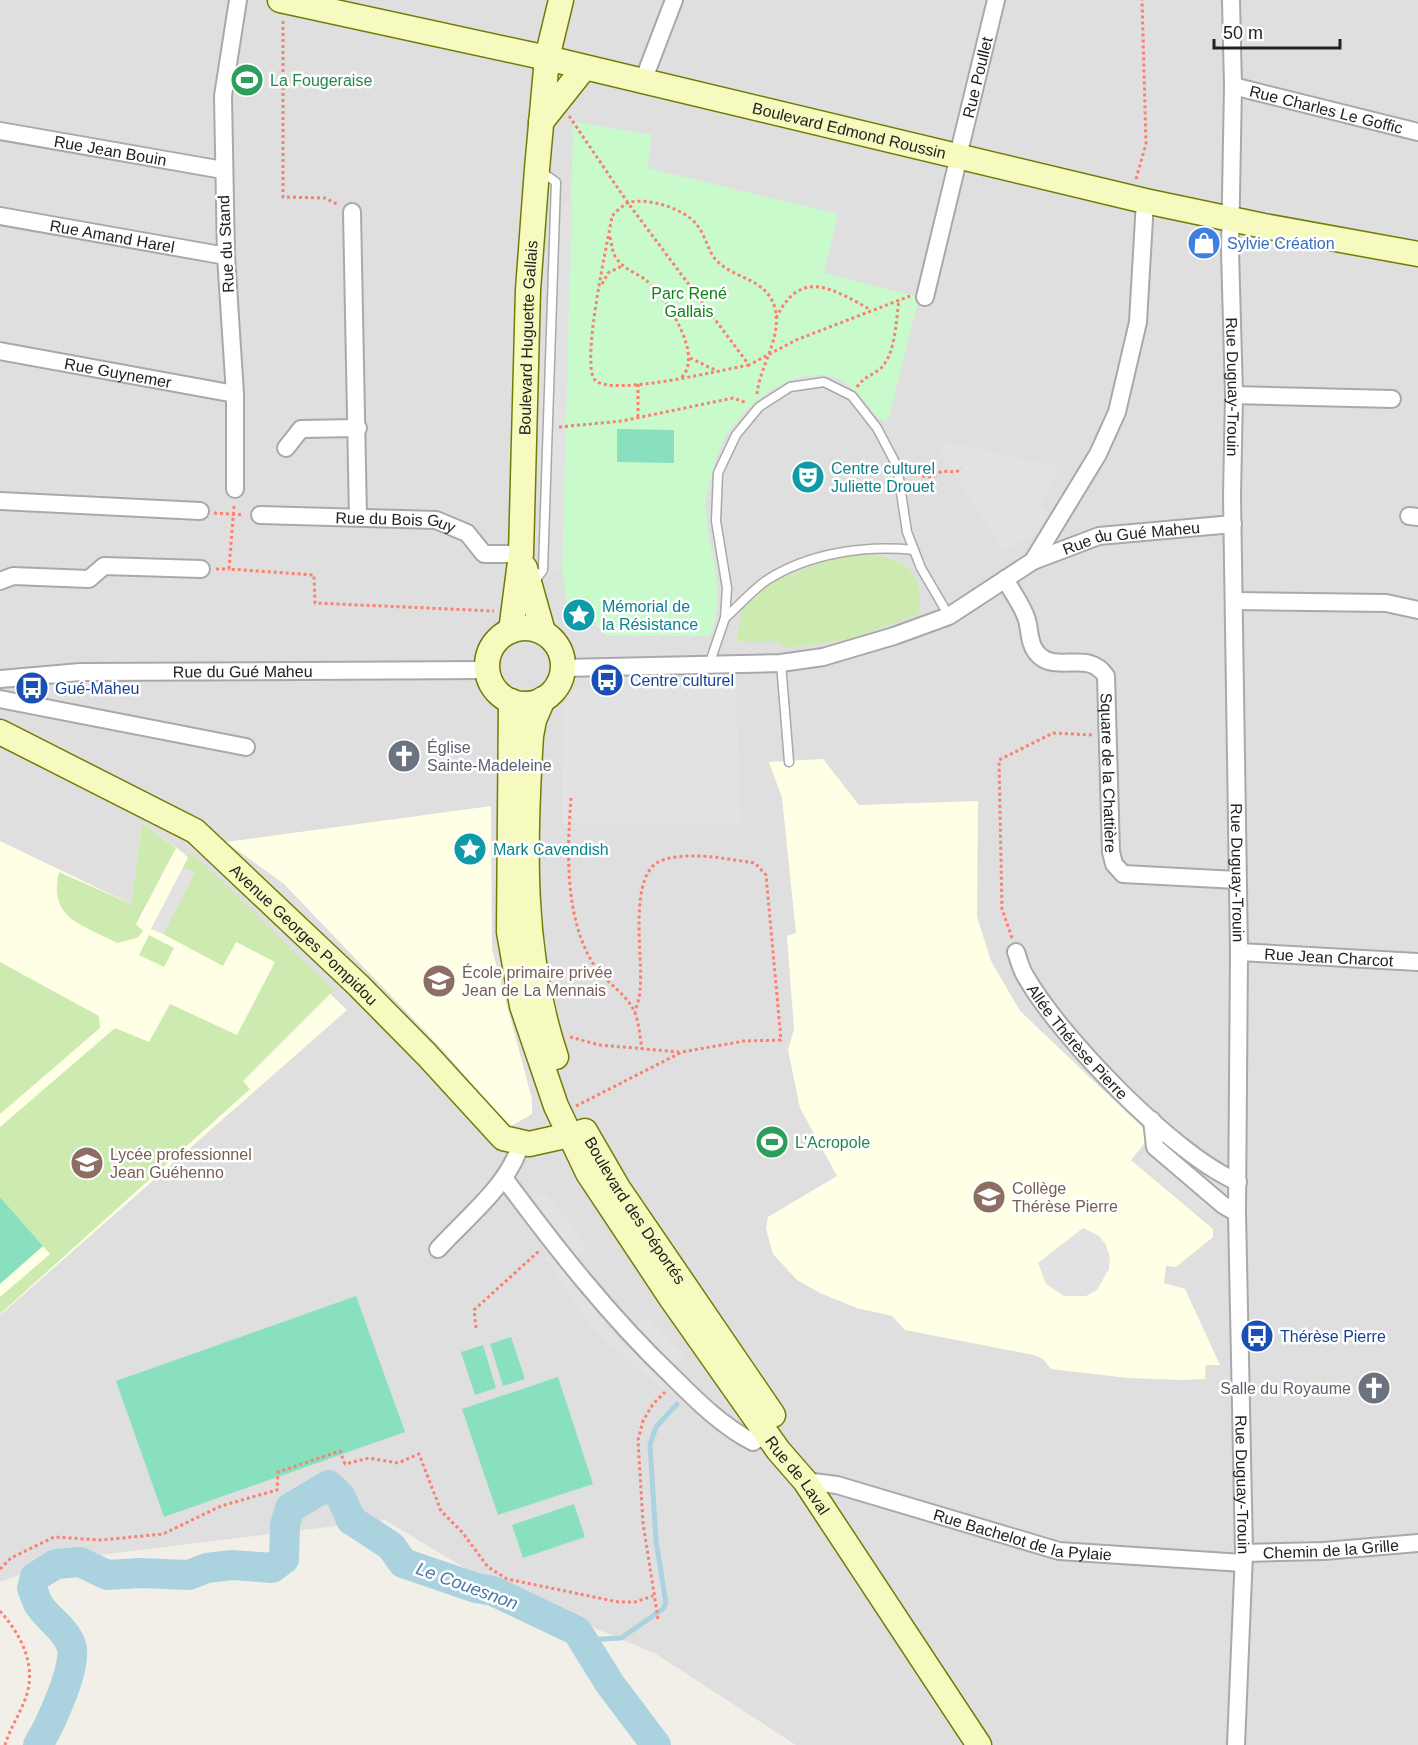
<svg xmlns="http://www.w3.org/2000/svg" width="1418" height="1745" font-family="Helvetica,sans-serif">
<rect width="100%" height="100%" fill="#f2efe9"/>
<path fill="#e0dfdf" d="M0,0H1418V1745H796L656,1654L491,1584L385,1520L59,1560L0,1582Z"/>
<g fill="#ffffe5">
<path d="M823,759L859,805L978,801L977,917L991,961L1020,1011L1143,1128L1148,1139L1131,1160L1213,1229V1237L1176,1267L1166,1266L1164,1283L1185,1289L1220,1365H1206L1205,1379L1181,1380L1128,1378L1051,1369L1043,1359L1034,1355L905,1330L892,1316L857,1308L820,1293L797,1280L773,1254L766,1229L768,1217L837,1176L800,1108L788,1050L794,1029L787,936L796,933L782,798L769,762Z"/>
<path d="M491,806L492,949L532,1099V1114L511,1126L498,1115L442,1049L284,884L226,842Z"/>
<path d="M142,823L182,852L347,1010L0,1315V841L131,904Z"/>
</g>
<g fill="#cdebb0">
<path d="M860,553C900,557 926,568 919,614L850,639L786,648L778,642L737,641L742,606L775,581L821,562Z"/>
<path d="M142,823L176,848L136,924L143,931L137,938L117,943C82,924 48,919 59,872L131,904Z"/>
<path d="M191,852L334,990L243,1081L250,1089L0,1314V1297L50,1254L0,1197V1127L115,1028L149,1042L170,1004L237,1035L275,962L236,942L223,966L163,934L194,873L183,867Z"/>
<path d="M149,935L174,948L164,967L139,955Z"/>
<path d="M0,962L99,1016L100,1028L0,1114Z"/>
</g>
<path fill="#c8facc" d="M573,122L652,135L647,168L838,214L824,273L919,297L888,421L879,419C866,404 853,382 832,377C792,366 745,404 726,436C719,447 715,462 712,475C709,484 706,496 706,506C707,553 729,590 710,636H607L597,626L586,598L567,604L562,567Z"/>
<g fill="#88e0be">
<path d="M617,429L674,430V463L617,462Z"/>
<path d="M0,1197L43,1246L0,1284Z"/>
<path d="M356,1296L405,1432L164,1517L116,1381Z"/>
<path d="M511,1337L525,1379L503,1386L490,1344Z"/>
<path d="M483,1345L496,1388L475,1395L461,1352Z"/>
<path d="M558,1377L593,1484L498,1515L462,1409Z"/>
<path d="M574,1504L585,1537L523,1558L512,1525Z"/>
</g>
<g fill="#e2e2e2">
<path d="M572,202L562,567L548,574L557,209Z"/>
<path d="M944,441L1059,467L1041,506L1048,512L1038,532L1003,551L940,453Z"/>
<path d="M736,684L741,824H562L563,704L574,688Z"/>
<path d="M183,867L195,873L163,934L151,929Z"/>
<path d="M1148,1149L1209,1202L1198,1214L1138,1161Z"/>
<path d="M547,1194L588,1248L576,1258L532,1195Z"/>
<path d="M1083,1228L1099,1236L1106,1245L1110,1257L1109,1269L1097,1290L1086,1296H1064L1046,1284L1038,1263Z"/>
<path d="M553,1253L605,1319L601,1324L666,1381L661,1388L594,1331L545,1259Z"/>
<path d="M647,1316L684,1355L673,1366L637,1326Z"/>
</g>
<g fill="none" stroke-linecap="round" stroke-linejoin="round">
<path stroke="#aad3df" stroke-width="5" d="M583,1640L621,1638L663,1609L666,1603L656,1541L650,1445L656,1427L677,1404"/>
<path stroke="#aad3df" stroke-width="30" d="M38,1745C49,1727 79,1664 71,1645C65,1628 48,1619 39,1605C36,1600 34,1593 32,1588L35,1577L56,1564L80,1562L107,1575L140,1573L189,1575L207,1568L232,1565L272,1568L284,1559L285,1525L290,1508L329,1485L341,1497L351,1520L391,1546L403,1563L476,1588L493,1591L577,1631L610,1684L656,1745"/>
<defs>
<g id="lane">
<path d="M534,582L543,570L556,182L540,171"/>
<path d="M725,618C739,606 752,590 767,580C809,553 865,545 914,550"/>
<path d="M781,663L789,762"/>
<path d="M709,665L725,618L727,588L716,521L718,473L736,435L759,407L790,387L824,382L852,396L877,428L897,466L907,532L921,568L949,616"/>
</g>
<g id="street">
<path id="s1" d="M1231,0L1233,86L1230,250L1234,395L1232,496L1239,952L1237,1213L1244,1553L1236,1745"/>
<path d="M643,81L674,0"/>
<path id="s2" d="M1233,86L1418,132"/>
<path id="s3" d="M0,131L223,170"/>
<path id="s4" d="M958,156L996,0"/>
<path d="M352,212L358,517"/>
<path id="s5" d="M0,216L226,256"/>
<path d="M925,297L959,156"/>
<path id="s6" d="M0,351L235,394"/>
<path d="M1234,395L1392,399"/>
<path d="M286,448L301,429L358,428"/>
<path d="M235,489V394L226,256L223,96L238,0"/>
<path d="M0,501L200,511"/>
<path id="s7" d="M260,515L436,520L467,533L484,554H521"/>
<path d="M1409,516L1418,517"/>
<path id="s8" d="M1033,561L1099,536L1233,524"/>
<path id="s9" d="M1005,579C1012,592 1023,606 1027,620C1030,631 1029,643 1036,652C1054,676 1088,648 1106,676L1111,852L1114,864L1123,874L1237,880"/>
<path d="M0,581L13,576L89,579L104,566L201,569"/>
<path d="M1235,601L1386,603L1418,610"/>
<path d="M563,668L781,663L823,657L894,636L949,616L1033,561L1098,454L1117,412L1138,322L1145,201"/>
<path id="s10" d="M0,679L80,672L487,670"/>
<path d="M0,699L246,747"/>
<path id="s11" d="M1016,952C1019,960 1021,970 1026,977C1060,1037 1175,1156 1238,1182"/>
<path id="s12" d="M1239,952L1418,962"/>
<path d="M1152,1120L1155,1147L1223,1205L1237,1213"/>
<path d="M504,1178C556,1248 609,1316 672,1376C697,1401 722,1426 753,1442L767,1433"/>
<path d="M438,1249C467,1217 509,1185 521,1143"/>
<path id="s13" d="M805,1481L837,1485L1059,1551L1243,1563"/>
<path id="s14" d="M1244,1553L1324,1551L1418,1543"/>
</g>
<g id="secondary">
<path id="s15" d="M280,0L547,58L1145,201L1264,226L1418,254"/>
<path d="M541,122L584,68"/>
<path d="M525,568L543,632"/>
<circle cx="525" cy="666" r="38"/>
<path id="s16" d="M511,631L521,554L528,290L537,169L547,58L561,0"/>
<path d="M543,699L534,720L531,736C524,844 521,953 556,1057"/>
<path id="s17" d="M511,701L509,932L522,1006L556,1106L588,1173L671,1298L778,1450L805,1481L979,1745"/>
<path id="s18" d="M0,732L195,831L358,985L427,1055L503,1138L529,1144L583,1132"/>
<path id="s19" d="M585,1131L618,1188L773,1415"/>
</g>
</defs>
<use href="#lane" stroke="#a9a9a9" stroke-width="11"/>
<use href="#street" stroke="#a9a9a9" stroke-width="20"/>
<use href="#secondary" stroke="#707d05" stroke-width="27"/>
<g stroke="#fa8072" stroke-width="3" stroke-dasharray="3 3" stroke-linecap="butt">
<path d="M283,21V197L325,198L339,205"/>
<path d="M569,116L628,203L749,365L796,340L910,296"/>
<path d="M1136,179L1146,144L1142,0"/>
<path d="M610,237C612,245 612,253 617,259C624,270 638,273 647,281C666,298 705,356 681,378"/>
<path d="M602,284L608,273L622,266"/>
<path d="M776,318C801,267 833,289 871,310"/>
<path d="M690,358L715,370"/>
<path d="M749,365C721,370 616,396 596,381C579,368 608,242 612,216C617,211 624,204 630,202C650,198 685,209 697,225C706,236 708,252 717,261C735,279 764,278 774,305C784,336 760,364 757,394"/>
<path d="M638,384V418"/>
<path d="M857,387C864,376 875,375 883,366C896,349 896,320 899,300"/>
<path d="M559,427L622,421L733,398L747,403"/>
<path d="M910,475L932,477L942,471L955,472L962,469"/>
<path d="M234,506L229,569L314,575L315,603L494,611"/>
<path d="M214,513L244,515"/>
<path d="M216,569H229"/>
<path d="M571,798C567,852 564,921 596,968C607,983 628,995 635,1013C639,1023 640,1038 642,1049"/>
<path d="M1012,938L1002,909L999,760L1053,733L1092,735"/>
<path d="M570,1037L600,1045L679,1052"/>
<path d="M576,1106L682,1052L744,1041L781,1040L766,875L755,863C726,859 692,851 663,860C626,871 644,960 640,989C640,997 637,1005 635,1012"/>
<path d="M476,1328L474,1310L539,1251"/>
<path d="M0,1569L11,1558L54,1537L101,1540L163,1534L221,1506L277,1490L278,1472L340,1451L345,1464L369,1458L398,1463L419,1454L441,1511L462,1532L488,1567L507,1579L618,1602H635L653,1596"/>
<path d="M0,1611C21,1635 37,1665 26,1697C20,1714 10,1728 5,1745"/>
<path d="M658,1619L643,1523L638,1440L643,1421L653,1404L665,1392"/>
</g>
<use href="#lane" stroke="#fff" stroke-width="8"/>
<use href="#street" stroke="#fff" stroke-width="16"/>
<use href="#secondary" stroke="#f7fabf" stroke-width="24"/>
</g>
<defs>
<symbol id="stadium-disc" viewBox="-11 -11 22 22"><circle r="9.5" fill="#2e9e5b" stroke="#fff"/><path d="M0-5a6.5 5 0 1 0 0 10a6.5 5 0 1 0 0-10ZM-3.5-1.8h7v3.6h-7Z" fill="#fff"/></symbol>
<symbol id="shop-disc" viewBox="-11 -11 22 22"><circle r="9.5" fill="#3f7fe0" stroke="#fff"/><path d="M-5-2.5h2.3a2.7 3.5 0 0 1 5.4 0H5L5.5 6h-11ZM-1.5-2.5h3a1.5 2.3 0 0 0-3 0Z" fill="#fff"/></symbol>
<symbol id="theatre-disc" viewBox="-11 -11 22 22"><circle r="9.5" fill="#0f9aa8" stroke="#fff"/><path d="M-5-5.5Q0-4 5-5.5V0Q5 5 0 6Q-5 5-5 0ZM-3.3-2.5H-1v1.5H-3.3ZM1-2.5H3.3v1.5H1ZM-2.8 1Q0 5.5 2.8 1Z" fill="#fff"/></symbol>
<symbol id="sight-disc" viewBox="-11 -11 22 22"><circle r="9.5" fill="#0f9aa8" stroke="#fff"/><path d="M0-6L1.8-2.2L6-1.7L2.9 1.2L3.7 5.4L0 3.3L-3.7 5.4L-2.9 1.2L-6-1.7L-1.8-2.2Z" fill="#fff"/></symbol>
<symbol id="bus-disc" viewBox="-11 -11 22 22"><circle r="9.5" fill="#1a4fb4" stroke="#fff"/><path d="M-5-6H5V4H4V6H2V4H-2V6H-4V4H-5ZM-3.5-4V0h7V-4ZM-3.5 1.2v1.5H-2V1.2ZM2 1.2v1.5H3.5V1.2Z" fill="#fff"/></symbol>
<symbol id="church-disc" viewBox="-11 -11 22 22"><circle r="9.5" fill="#6b7280" stroke="#fff"/><path d="M-1.2-6h2.4v3.5h3.3v2.4h-3.3V6h-2.4V-.1h-3.3v-2.4h3.3Z" fill="#fff"/></symbol>
<symbol id="school-disc" viewBox="-11 -11 22 22"><circle r="9.5" fill="#8d6e63" stroke="#fff"/><path d="M0-5L7-2L0 1L-7-2ZM-4 1L0 2.5L4 1V4Q0 6-4 4Z" fill="#fff"/></symbol>
</defs>
<g fill-rule="evenodd">
<use href="#stadium-disc" x="228" y="61" width="38" height="38"/>
<use href="#shop-disc" x="1185" y="224" width="38" height="38"/>
<use href="#theatre-disc" x="789" y="458" width="38" height="38"/>
<use href="#sight-disc" x="560" y="596" width="38" height="38"/>
<use href="#bus-disc" x="588" y="661" width="38" height="38"/>
<use href="#bus-disc" x="13" y="669" width="38" height="38"/>
<use href="#church-disc" x="385" y="737" width="38" height="38"/>
<use href="#sight-disc" x="451" y="830" width="38" height="38"/>
<use href="#school-disc" x="420" y="962" width="38" height="38"/>
<use href="#stadium-disc" x="753" y="1123" width="38" height="38"/>
<use href="#school-disc" x="68" y="1144" width="38" height="38"/>
<use href="#school-disc" x="970" y="1178" width="38" height="38"/>
<use href="#bus-disc" x="1238" y="1317" width="38" height="38"/>
<use href="#church-disc" x="1355" y="1369" width="38" height="38"/>
</g>
<g text-anchor="middle" dominant-baseline="central" stroke-width="5" stroke-linejoin="round" paint-order="stroke">
<g font-size="16" fill="#222" stroke="#fff">
<text stroke="none"><textPath href="#s4" startOffset="81">Rue Poullet</textPath></text>
<text stroke="none"><textPath href="#s2" startOffset="96">Rue Charles Le Goffic</textPath></text>
<text stroke="none"><textPath href="#s15" startOffset="584">Boulevard Edmond Roussin</textPath></text>
<text stroke="none"><textPath href="#s3" startOffset="112">Rue Jean Bouin</textPath></text>
<text stroke="none"><textPath href="#s5" startOffset="114">Rue Amand Harel</textPath></text>
<text transform="translate(226 244) rotate(-93)">Rue du Stand</text>
<text stroke="none"><textPath href="#s16" startOffset="294">Boulevard Huguette Gallais</textPath></text>
<text stroke="none"><textPath href="#s6" startOffset="120">Rue Guynemer</textPath></text>
<text stroke="none"><textPath href="#s1" startOffset="387">Rue Duguay-Trouin</textPath></text>
<text stroke="none"><textPath href="#s7" startOffset="136">Rue du Bois Guy</textPath></text>
<text stroke="none"><textPath href="#s8" startOffset="102">Rue du Gué Maheu</textPath></text>
<text stroke="none"><textPath href="#s10" startOffset="243">Rue du Gué Maheu</textPath></text>
<text stroke="none"><textPath href="#s9" startOffset="255">Square de la Chattière</textPath></text>
<text stroke="none"><textPath href="#s1" startOffset="873">Rue Duguay-Trouin</textPath></text>
<text stroke="none"><textPath href="#s18" startOffset="369">Avenue Georges Pompidou</textPath></text>
<text stroke="none"><textPath href="#s12" startOffset="90">Rue Jean Charcot</textPath></text>
<text stroke="none"><textPath href="#s11" startOffset="110">Allée Thérèse Pierre</textPath></text>
<text stroke="none"><textPath href="#s19" startOffset="94">Boulevard des Déportés</textPath></text>
<text stroke="none"><textPath href="#s17" startOffset="854">Rue de Laval</textPath></text>
<text stroke="none"><textPath href="#s1" startOffset="1485">Rue Duguay-Trouin</textPath></text>
<text stroke="none"><textPath href="#s13" startOffset="225">Rue Bachelot de la Pylaie</textPath></text>
<text stroke="none"><textPath href="#s14" startOffset="87">Chemin de la Grille</textPath></text>
</g>
<g font-size="16" fill="#27864d" stroke="#fff" text-anchor="start">
<text x="270" y="80">La Fougeraise</text>
<text x="795" y="1142">L'Acropole</text>
</g>
<g font-size="16" fill="#366cbe" stroke="#fff" text-anchor="start">
<text x="1227" y="243">Sylvie Création</text>
</g>
<g font-size="16" fill="#0c8416" stroke="#fff">
<text x="689" y="293">Parc René<tspan x="689" dy="18">Gallais</tspan></text>
</g>
<g font-size="16" fill="#0d838f" stroke="#fff" text-anchor="start">
<text x="831" y="468">Centre culturel<tspan x="831" dy="18">Juliette Drouet</tspan></text>
<text x="602" y="606">Mémorial de<tspan x="602" dy="18">la Résistance</tspan></text>
<text x="493" y="849">Mark Cavendish</text>
</g>
<g font-size="16" fill="#164399" stroke="#fff" text-anchor="start">
<text x="630" y="680">Centre culturel</text>
<text x="55" y="688">Gué-Maheu</text>
<text x="1280" y="1336">Thérèse Pierre</text>
</g>
<g font-size="16" fill="#5b616d" stroke="#fff" text-anchor="start">
<text x="427" y="747">Église<tspan x="427" dy="18">Sainte-Madeleine</tspan></text>
<text x="1351" y="1388" text-anchor="end">Salle du Royaume</text>
</g>
<g font-size="16" fill="#785e54" stroke="#fff" text-anchor="start">
<text x="462" y="972">École primaire privée<tspan x="462" dy="18">Jean de La Mennais</tspan></text>
<text x="110" y="1154">Lycée professionnel<tspan x="110" dy="18">Jean Guéhenno</tspan></text>
<text x="1012" y="1188">Collège<tspan x="1012" dy="18">Thérèse Pierre</tspan></text>
</g>
<g font-size="18" font-style="italic" fill="#4a7aab" stroke="#fff">
<text transform="translate(467 1586) rotate(20)">Le Couesnon</text>
</g>
</g>
<path d="M1214 39v9h126v-9" fill="none" stroke="#222222" stroke-width="3"/>
<text x="1223" y="39" font-size="18" fill="#222222" stroke="#ffffff" stroke-width="4.5" paint-order="stroke">50 m</text>
</svg>
